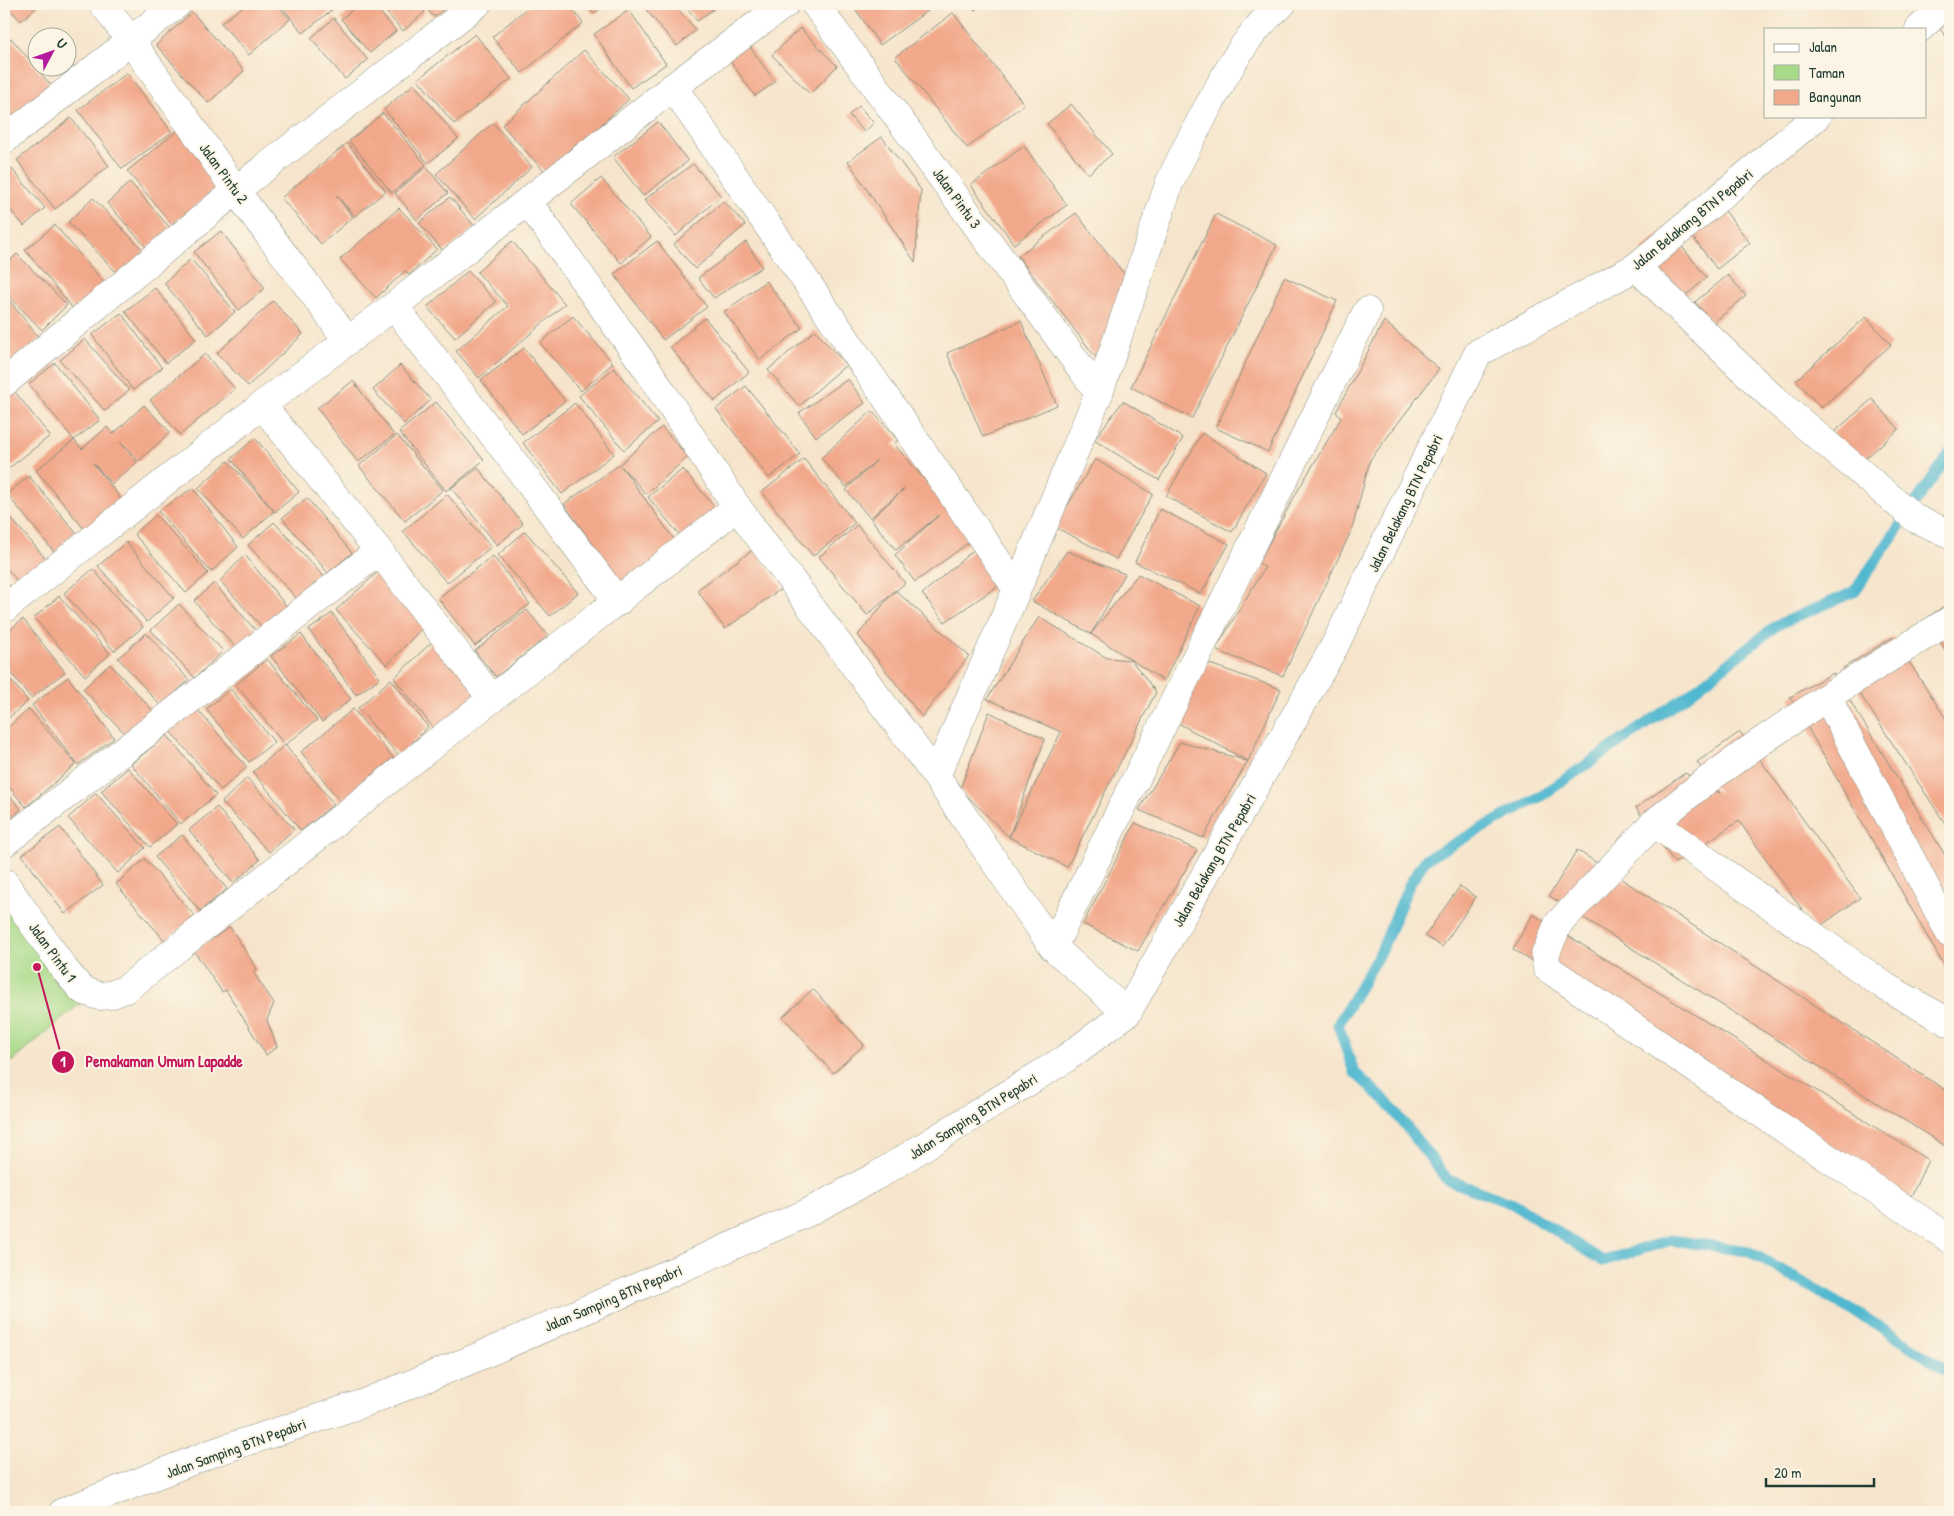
<svg xmlns="http://www.w3.org/2000/svg" width="1954" height="1516" font-family="'Patrick Hand',sans-serif">
<rect width="100%" height="100%" fill="#fcf5e5"/>
<filter id="ink" filterUnits="userSpaceOnUse"><feTurbulence type="fractalNoise" baseFrequency=".02" numOctaves="2"/><feDisplacementMap in="SourceGraphic" scale="10" xChannelSelector="R" yChannelSelector="G"/><feConvolveMatrix kernelMatrix="1 2 1 2 8 2 1 2 1" color-interpolation-filters="sRGB"/></filter>
<filter id="wash" filterUnits="userSpaceOnUse"><feTurbulence type="fractalNoise" baseFrequency=".0096" numOctaves="4" result="noise"/><feDisplacementMap in="SourceGraphic" scale="20" xChannelSelector="R" yChannelSelector="G"/><feGaussianBlur stdDeviation="1.12" result="paint"/><feColorMatrix in="noise" values="0 0 0 0 0 0 0 0 0 0 0 0 0 0 0 0 0 1.4 0 .05"/><feComposite in="paint" operator="in"/></filter>
<g filter="url(#wash)">
<rect width="100%" height="100%" fill="#f6e5cc"/>
<path fill="#a8da89" stroke="#648c5e" d="M4,869L89,996L4,1068Z"/>
<g fill="none" stroke-linecap="round" stroke-linejoin="round">
<path stroke="#50b7cf" stroke-width="11" d="M1950,453L1854,592L1777,625L1688,695L1541,796L1426,859L1409,885L1381,951L1338,1024L1354,1072L1387,1102L1448,1180L1513,1204L1603,1261L1671,1240L1748,1251L1884,1329L1950,1373"/>
</g>
<g id="blocks">
<g fill="#f2a88a">
<path d="M5,4H39V5L21,21Z"/>
<path d="M246,4H277L290,19L249,55L221,23Z"/>
<path d="M280,4H327L332,10L303,33Z"/>
<path d="M359,4H373L396,31L370,53L341,19Z"/>
<path d="M379,4H418L425,12L403,31Z"/>
<path d="M422,4H451L434,17Z"/>
<path d="M532,4H568L583,23L522,73L492,37Z"/>
<path d="M584,4H606L594,14Z"/>
<path d="M641,4H673L696,30L677,46Z"/>
<path d="M684,4H720L697,21Z"/>
<path d="M852,4H937L880,45Z"/>
<path d="M969,4H983L975,10Z"/>
<path d="M1919,4H1950V41Z"/>
<path d="M629,10L666,64L631,88L594,34Z"/>
<path d="M192,12L244,71L208,103L156,45Z"/>
<path d="M953,13L1024,104L967,148L895,57Z"/>
<path d="M334,18L368,60L345,79L311,38Z"/>
<path d="M800,28L837,66L810,94L772,55Z"/>
<path d="M475,34L511,79L454,124L418,79Z"/>
<path d="M11,38L55,90L4,134V44Z"/>
<path d="M748,44L775,82L755,96L728,58Z"/>
<path d="M584,50L629,99L578,146L576,144L545,172L502,125Z"/>
<path d="M127,73L172,132L122,169L78,110Z"/>
<path d="M414,84L458,139L428,163L384,109Z"/>
<path d="M1071,104L1112,154L1088,174L1047,124Z"/>
<path d="M859,106L874,123L864,132L849,115Z"/>
<path d="M383,113L426,165L392,193L349,141Z"/>
<path d="M71,118L109,166L55,209L17,160Z"/>
<path d="M658,122L688,161L643,196L613,157Z"/>
<path d="M493,123L532,167L475,219L436,174Z"/>
<path d="M181,128L225,183L172,224L127,171Z"/>
<path d="M882,137L921,190L915,262L848,161Z"/>
<path d="M347,143L386,191L355,216L336,195L353,217L321,244L281,198Z"/>
<path d="M1024,146L1067,205L1014,244L971,185Z"/>
<path d="M693,164L721,196L676,236L644,200Z"/>
<path d="M426,167L448,193L417,220L395,193Z"/>
<path d="M11,168L45,208L24,226L4,202V174Z"/>
<path d="M601,178L651,237L621,263L571,204Z"/>
<path d="M130,182L170,228L147,248L107,203Z"/>
<path d="M1712,194L1750,243L1717,269L1679,219Z"/>
<path d="M450,197L475,227L444,252L419,223Z"/>
<path d="M93,198L144,251L119,275L68,222Z"/>
<path d="M724,201L745,225L695,269L674,244Z"/>
<path d="M399,208L437,249L409,275L405,271L376,298L340,259Z"/>
<path d="M1076,213L1132,284L1101,364L1018,256Z"/>
<path d="M1216,214L1277,245L1192,418L1131,387Z"/>
<path d="M55,225L106,285L75,311L25,250Z"/>
<path d="M1667,228L1707,278L1682,298L1642,249Z"/>
<path d="M221,231L265,288L239,310L194,252Z"/>
<path d="M512,241L565,304L479,378L456,351L508,306L477,272Z"/>
<path d="M657,241L707,307L663,340L614,274Z"/>
<path d="M746,242L762,267L714,298L698,278Z"/>
<path d="M17,254L67,305L42,330L4,291V267Z"/>
<path d="M191,259L235,312L208,335L164,283Z"/>
<path d="M468,271L496,302L455,338L427,307Z"/>
<path d="M1728,275L1746,296L1713,323L1695,302Z"/>
<path d="M1284,277L1337,301L1268,452L1216,428Z"/>
<path d="M766,281L802,328L760,360L724,312Z"/>
<path d="M155,288L196,339L166,363L125,311Z"/>
<path d="M4,294L40,339L9,365L4,358Z"/>
<path d="M273,301L303,334L248,386L217,353Z"/>
<path d="M121,313L162,368L133,390L92,335Z"/>
<path d="M573,316L613,363L581,391L540,343Z"/>
<path d="M1866,317L1891,345L1821,408L1796,380Z"/>
<path d="M705,318L749,372L715,401L670,347Z"/>
<path d="M1021,321L1057,405L983,437L947,353Z"/>
<path d="M1384,321L1439,369L1370,460L1352,529L1283,676L1215,650L1265,567L1258,563L1298,490L1341,418L1336,412Z"/>
<path d="M815,330L846,365L799,406L768,370Z"/>
<path d="M85,339L129,390L105,411L60,360Z"/>
<path d="M524,348L565,401L522,434L481,380Z"/>
<path d="M205,354L235,389L180,435L150,400Z"/>
<path d="M55,363L100,420L74,440L29,384Z"/>
<path d="M400,365L431,400L404,424L373,390Z"/>
<path d="M614,368L658,422L624,450L579,396Z"/>
<path d="M848,379L865,403L816,437L799,413Z"/>
<path d="M353,381L394,435L358,462L317,408Z"/>
<path d="M746,386L800,454L769,478L716,409Z"/>
<path d="M12,388L50,436L4,472V394Z"/>
<path d="M1872,399L1899,429L1858,465L1832,434Z"/>
<path d="M1123,401L1183,438L1159,480L1094,440Z"/>
<path d="M436,402L484,460L446,491L399,432Z"/>
<path d="M575,403L614,454L562,494L523,443Z"/>
<path d="M144,405L170,432L139,461L120,442L137,462L112,484L93,463L122,500L85,530L36,470L74,440L82,449L107,427L113,434Z"/>
<path d="M872,411L898,440L894,444L948,507L972,540L915,582L895,555L939,515L896,550L871,519L904,489L870,518L846,490L877,460L846,487L821,458Z"/>
<path d="M662,427L688,457L646,494L621,466L679,546L622,586L564,504L620,464Z"/>
<path d="M1202,433L1266,473L1232,532L1166,496Z"/>
<path d="M397,435L443,490L405,521L359,466Z"/>
<path d="M255,438L299,492L275,512L231,459Z"/>
<path d="M804,459L855,523L813,556L762,492Z"/>
<path d="M1095,459L1153,494L1116,559L1055,527Z"/>
<path d="M228,461L274,511L243,539L198,488Z"/>
<path d="M478,468L523,524L497,545L451,488Z"/>
<path d="M683,469L717,510L683,539L648,497Z"/>
<path d="M29,476L77,534L55,553L7,494Z"/>
<path d="M193,488L238,547L211,572L158,511Z"/>
<path d="M447,494L491,547L447,583L403,531Z"/>
<path d="M307,498L352,553L328,573L282,518Z"/>
<path d="M1160,509L1229,544L1201,594L1135,562Z"/>
<path d="M4,510L46,559L19,583L4,565Z"/>
<path d="M156,515L208,573L186,593L134,534Z"/>
<path d="M274,522L324,577L298,600L248,545Z"/>
<path d="M857,525L905,583L867,615L819,557Z"/>
<path d="M525,531L578,593L550,616L498,555Z"/>
<path d="M126,542L174,598L147,622L98,566Z"/>
<path d="M977,547L998,586L945,622L922,594Z"/>
<path d="M754,549L782,588L725,629L697,590Z"/>
<path d="M1067,551L1125,574L1091,634L1138,574L1200,606L1164,681L1091,634L1032,601Z"/>
<path d="M245,555L287,607L262,627L220,581Z"/>
<path d="M493,556L530,604L475,646L438,598Z"/>
<path d="M93,569L143,627L114,651L64,593Z"/>
<path d="M380,570L424,626L387,665L336,610Z"/>
<path d="M4,578L10,586L4,592Z"/>
<path d="M214,583L257,632L238,650L194,601Z"/>
<path d="M895,590L969,656L922,717L858,635Z"/>
<path d="M59,596L110,654L85,676L34,618Z"/>
<path d="M1950,602V656L1924,620Z"/>
<path d="M179,604L223,651L195,678L151,630Z"/>
<path d="M527,610L548,636L496,677L475,651Z"/>
<path d="M332,613L380,678L356,695L309,630Z"/>
<path d="M1039,617L1107,658L1131,660L1156,692L1067,867L1009,837L1061,732L987,699Z"/>
<path d="M23,619L65,672L31,698L4,664V635Z"/>
<path d="M146,633L189,680L161,706L118,658Z"/>
<path d="M301,634L351,699L322,722L271,656Z"/>
<path d="M437,637L481,691L435,730L394,678Z"/>
<path d="M1893,637L1950,725V831L1843,668Z"/>
<path d="M267,659L317,720L285,745L236,685Z"/>
<path d="M1207,663L1281,689L1248,761L1178,723Z"/>
<path d="M110,664L153,711L127,736L83,689Z"/>
<path d="M4,672L28,701L4,722Z"/>
<path d="M1833,673L1950,863V976L1790,697Z"/>
<path d="M68,677L114,738L78,765L32,705Z"/>
<path d="M391,679L428,727L399,756L358,708Z"/>
<path d="M231,689L274,742L249,762L206,709Z"/>
<path d="M196,708L247,767L221,790L170,731Z"/>
<path d="M29,709L76,764L26,807L4,781V731Z"/>
<path d="M353,709L393,758L340,801L301,752Z"/>
<path d="M989,712L1045,739L1009,837L960,789Z"/>
<path d="M1740,732L1860,898L1816,929L1739,821L1675,863L1636,808L1685,773L1720,793L1697,762Z"/>
<path d="M167,735L216,795L181,824L131,764Z"/>
<path d="M1180,742L1248,761L1203,838L1139,810Z"/>
<path d="M285,745L334,804L301,831L253,772Z"/>
<path d="M128,768L177,824L150,847L101,791Z"/>
<path d="M247,778L294,829L269,852L222,802Z"/>
<path d="M4,789L21,809L4,825Z"/>
<path d="M96,793L145,848L118,873L68,818Z"/>
<path d="M217,807L260,860L233,883L189,830Z"/>
<path d="M1135,823L1197,850L1138,951L1083,924Z"/>
<path d="M60,827L103,885L65,914L22,855Z"/>
<path d="M182,835L227,889L200,911L155,857Z"/>
<path d="M1577,850L1950,1093V1149L1549,896Z"/>
<path d="M145,859L195,916L165,941L116,884Z"/>
<path d="M1460,886L1476,897L1442,947L1425,936Z"/>
<path d="M1533,914L1928,1160L1908,1203L1513,949Z"/>
<path d="M230,927L257,969L253,972L274,1003L267,1020L277,1047L266,1055L226,990L222,992L194,951Z"/>
<path d="M813,989L864,1045L833,1073L783,1017Z"/>
</g>
</g>
</g>
<g filter="url(#ink)">
<use href="#blocks" fill-opacity="0" stroke="#8a9180" stroke-width="1"/>
<g fill="none" stroke-linecap="round" stroke-linejoin="round">
<defs>
<g id="minor">
<path d="M103,4C149,64 191,127 235,189C271,240 312,288 347,341"/>
<path d="M815,4L1099,393"/>
<path d="M1919,29L1946,4"/>
<path d="M673,87L1017,589"/>
<path d="M4,140L177,4"/>
<path d="M528,202L647,369L737,507L936,776L1017,589L1099,393L1169,184C1181,157 1195,131 1209,105C1229,68 1248,31 1282,4"/>
<path d="M1636,267L1776,401L1916,519L1950,534"/>
<path d="M394,306L507,453L618,602"/>
<path d="M4,383L236,190L477,4"/>
<path d="M262,405L379,551"/>
<path d="M4,609L262,405L394,306L673,87L785,4"/>
<path d="M1950,620L1827,697L1756,745L1702,784L1654,823L1558,924L1545,955L1547,968L1735,1096L1950,1239"/>
<path d="M1827,697L1950,934"/>
<path d="M936,776L1053,947L1127,1013"/>
<path d="M1654,823L1886,987L1950,1023"/>
<path d="M4,843L197,694L379,551L492,699"/>
<path d="M4,882L65,970L82,990L99,996L110,995L126,989L429,748L737,507"/>
<path d="M1053,947L1367,311"/>
<path d="M63,1512L212,1453L364,1403L473,1359L807,1213L878,1175L1065,1059L1127,1013L1333,649L1478,353L1636,267L1817,116"/>
</g>
</defs>
<use href="#minor" stroke="#8a9180" stroke-width="29"/>
<use href="#minor" stroke="#fff" stroke-width="28"/>
</g>
</g>
<g text-anchor="middle" dominant-baseline="central" stroke-width="4" stroke-linejoin="round" paint-order="stroke">
<g font-size="15" fill="#1f3d34" stroke="#fcf5e5">
<text transform="translate(224 173) rotate(54)">Jalan Pintu 2</text>
<text transform="translate(957 198) rotate(54)">Jalan Pintu 3</text>
<text transform="translate(1692 219) rotate(-39)">Jalan Belakang BTN Pepabri</text>
<text transform="translate(1405 503) rotate(-64)">Jalan Belakang BTN Pepabri</text>
<text transform="translate(1214 860) rotate(-60)">Jalan Belakang BTN Pepabri</text>
<text transform="translate(53 952) rotate(54)">Jalan Pintu 1</text>
<text transform="translate(973 1116) rotate(-32)">Jalan Samping BTN Pepabri</text>
<text transform="translate(613 1298) rotate(-23)">Jalan Samping BTN Pepabri</text>
<text transform="translate(236 1448) rotate(-20)">Jalan Samping BTN Pepabri</text>
</g>
</g>
<path fill="none" stroke="#c2185b" stroke-width="2" d="M37 967L63 1062"/>
<g fill="#c2185b" stroke="#fcf5e5" stroke-width="2">
<circle cx="37" cy="967" r="5"/>
<circle cx="63" cy="1062" r="12"/>
</g>
<g font-size="15" text-anchor="middle" font-weight="bold" fill="#fff">
<text x="63" y="1067">1</text>
</g>
<g font-size="16" text-anchor="middle" font-weight="bold" fill="#c2185b" stroke="#fcf5e5" stroke-width="4" stroke-linejoin="round" paint-order="stroke">
<text x="164" y="1067">Pemakaman Umum Lapadde</text>
</g>
<rect width="1954" height="1516" fill="none" stroke="#fcf5e5" stroke-width="20"/>
<rect x="1764" y="28" width="162" height="90" fill="#fcf5e5" stroke="#a4ab9e"/>
<rect x="1774" y="44" width="25" height="8" fill="#ffffff" stroke="#a4ab9e"/>
<text x="1809" y="52" font-size="15" fill="#1f3d34">Jalan</text>
<rect x="1774" y="65" width="25" height="15" fill="#a8da89" stroke="#a4ab9e"/>
<text x="1809" y="78" font-size="15" fill="#1f3d34">Taman</text>
<rect x="1774" y="90" width="25" height="15" fill="#f2a88a" stroke="#a4ab9e"/>
<text x="1809" y="102" font-size="15" fill="#1f3d34">Bangunan</text>
<g transform="translate(52 52) rotate(49)"><circle r="24" fill="#fcf5e5" stroke="#a4ab9e"/>
<path d="M0-4L9 19L0 12L-9 19Z" fill="#b5179e"/>
<text y="-8" font-size="14" font-weight="bold" text-anchor="middle" fill="#1f3d34">U</text>
</g>
<path d="M1766 1478v8h108v-8" fill="none" stroke="#1f3d34" stroke-width="2.5"/>
<text x="1774" y="1478" font-size="15" fill="#1f3d34" stroke="#fcf5e5" stroke-width="4" paint-order="stroke">20 m</text>
</svg>
